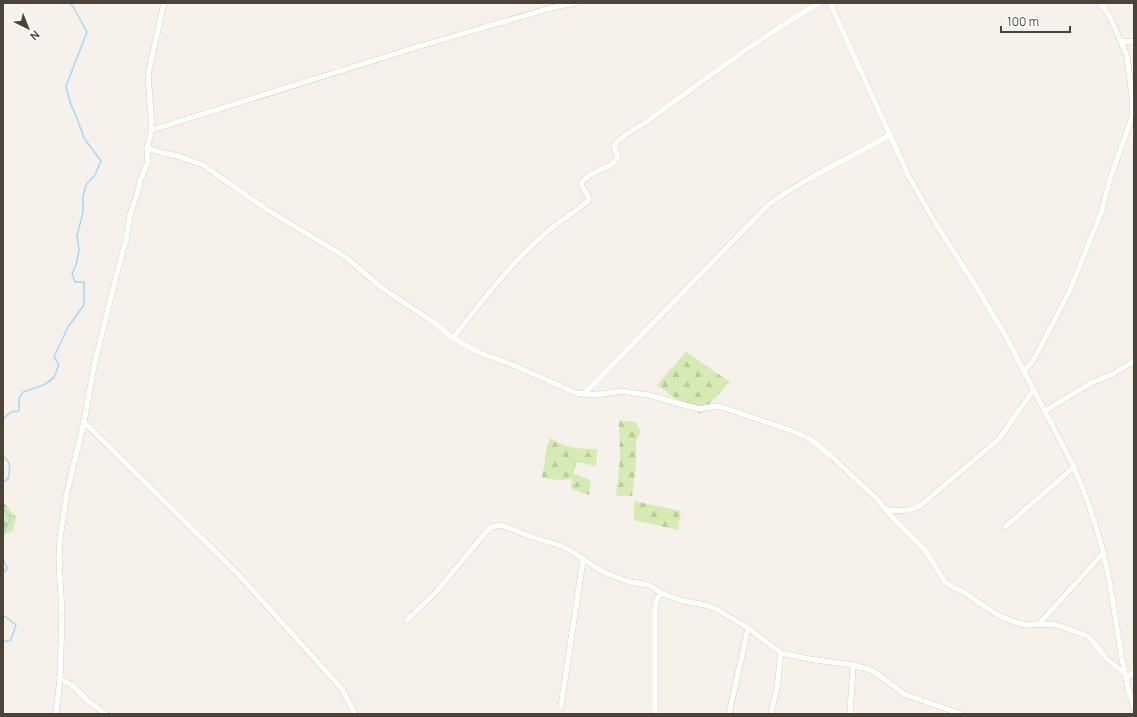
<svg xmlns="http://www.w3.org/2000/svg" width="1137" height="717" font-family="Manrope,sans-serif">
<defs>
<pattern id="forest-firs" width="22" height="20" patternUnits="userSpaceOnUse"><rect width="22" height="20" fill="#d5ebb3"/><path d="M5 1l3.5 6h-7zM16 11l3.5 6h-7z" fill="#b8cb9b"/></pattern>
</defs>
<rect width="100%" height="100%" fill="#f6f2eb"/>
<g fill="url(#forest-firs)">
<path d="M686,352L730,382L700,414L683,404L657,385Z"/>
<path d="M619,420L636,422L641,432L636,440V466L632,496H616L620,460Z"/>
<path d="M550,438C565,448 580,449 597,449L596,466L576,462L574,474L591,480L589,495L571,489L572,479L559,480L542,478L547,447Z"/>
<path d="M634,501L681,511L678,530L634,520Z"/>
<path d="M3,502L16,517L13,531L3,535Z"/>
</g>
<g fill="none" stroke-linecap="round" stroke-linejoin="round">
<g stroke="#a6d8f4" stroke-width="1.5">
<path d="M3,419L11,412L19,411V398L23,392C33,388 47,386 54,377C56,374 57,368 59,365L54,357L68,327L84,305V282H75L72,274L76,265L79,250L77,236L83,212V197L86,185L95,175L101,161L84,138L78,121L70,102L66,86L87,32L74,8L70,3"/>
<path d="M3,456C12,463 10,469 8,479L3,482"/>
<path d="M3,509L11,517L3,534"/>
<path d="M3,559L7,567L6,571L3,572"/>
<path d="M3,615L16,625L11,640L3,642"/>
</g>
<defs>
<g id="minor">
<path d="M830,3L909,177L936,224L974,283L1004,333L1074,467C1089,502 1101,538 1108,575C1117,619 1120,665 1134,708"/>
<path d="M1121,42L1134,41"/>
<path d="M152,128L155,129L420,46L558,6L577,3"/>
<path d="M147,148L163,153L178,156L203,165L263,207L347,258L382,288L429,319L453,338L478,352L513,365L576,393L596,395L621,391L648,395L699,409L716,406L725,408L792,431L810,439L831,456L877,499L892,517L925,550L945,582L954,588L962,591L996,614L1012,621L1026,625L1054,624L1085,635L1091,639L1106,658L1125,674"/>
<path d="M453,338C482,301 511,262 547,232C560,220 576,212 589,200V198L581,184C589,169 612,171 618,156L614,147C615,139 642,125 649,120C705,80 760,37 819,3"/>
<path d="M1024,371L1033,361L1041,346L1070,290L1101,213L1110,179L1132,117L1133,103L1127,56L1111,19L1101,3"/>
<path d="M584,394L768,205C807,177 849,158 890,135"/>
<path d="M1045,411L1091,383L1113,374L1134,361"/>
<path d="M84,422L238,574L342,689L355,714"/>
<path d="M886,510C900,510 907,513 921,505L999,439L1034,389"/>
<path d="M1006,526L1074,467"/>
<path d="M407,620L437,591L485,533L491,527L501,525L512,529L529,536L561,546L570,550L595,567L606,573L630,582L649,585L661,593L683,601L705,605L716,609L748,628L781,653L809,659L853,665L868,669L879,675L904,694L961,714"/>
<path d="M1039,624L1104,552"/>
<path d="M1126,678L1134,672"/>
<path d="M60,679L73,686L88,701L106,714"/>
<path d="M561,706L583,560"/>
<path d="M56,714L60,679L62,615L59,559L60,538L67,492L84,422L94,366L117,273L126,240L130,215L138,191L140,181L148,162L147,148L152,128L148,75L164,3"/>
<path d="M655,714V606L657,599L661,593"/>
<path d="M729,714L748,628"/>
<path d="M771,714L777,688L781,653"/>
<path d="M850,714L853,665"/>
</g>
</defs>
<use href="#minor" stroke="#c2b9ad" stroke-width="6"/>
<use href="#minor" stroke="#fff" stroke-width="5.5"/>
</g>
<rect width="1137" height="717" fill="none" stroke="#4b4238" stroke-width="8"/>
<g transform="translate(28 28) rotate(137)" stroke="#ffffff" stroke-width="3" paint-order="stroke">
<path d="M0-3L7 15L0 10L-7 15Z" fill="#4b4238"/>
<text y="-6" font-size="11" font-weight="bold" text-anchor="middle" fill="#4b4238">N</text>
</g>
<path d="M1001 26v6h69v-6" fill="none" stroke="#4b4238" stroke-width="2"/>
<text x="1007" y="26" font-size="12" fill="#4b4238" stroke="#ffffff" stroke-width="3" paint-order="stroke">100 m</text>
</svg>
